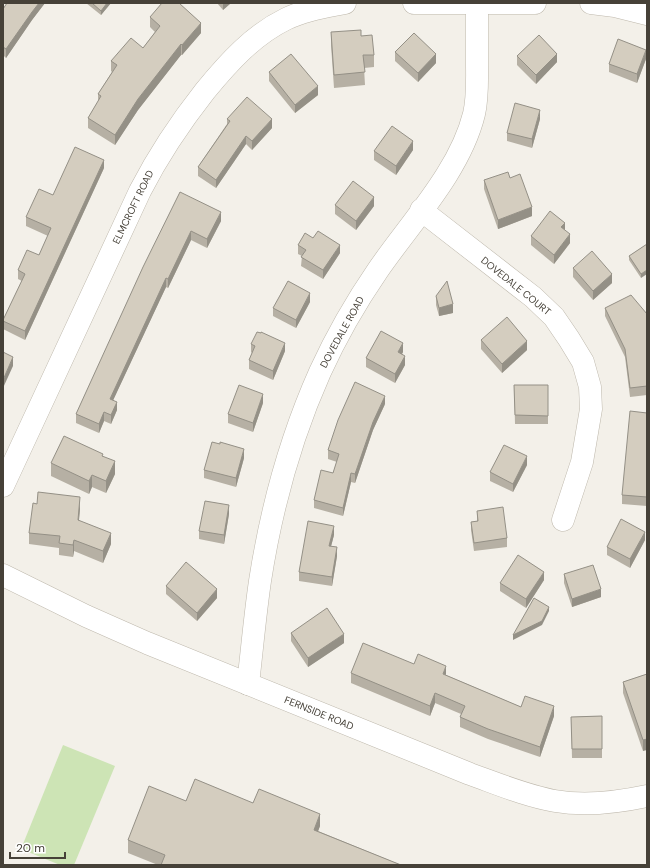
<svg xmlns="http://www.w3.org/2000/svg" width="650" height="868" font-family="'DM Sans',sans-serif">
<rect width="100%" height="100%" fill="#f3f0e9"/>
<path fill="#cde4b5" d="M63,745L115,766L74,865H60L21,849Z"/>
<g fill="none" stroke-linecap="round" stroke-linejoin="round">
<defs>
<g id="minor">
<path d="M414,3H535"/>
<path d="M591,3L615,6L647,14"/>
<path d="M421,210L533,297L554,317L569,339L583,362L590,387L591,409L582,462L563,520"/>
<path d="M3,486L140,191C159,154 179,124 205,91C228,63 253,35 286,19C304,10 325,7 345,3"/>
<path d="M3,575L86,616L147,643L470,774C498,784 526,796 555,801C584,806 619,802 647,796"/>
<path d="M248,684C252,650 255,615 260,581C271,510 290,439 320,372C336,337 356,302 378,270C411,222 460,171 474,114C478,97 477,79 477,62C477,42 477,23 477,3"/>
</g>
</defs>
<use href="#minor" stroke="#beb8ac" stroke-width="23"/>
<use href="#minor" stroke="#fff" stroke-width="22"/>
</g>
<g fill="#b6b0a4">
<path d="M7,3H45L32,20L6,58L3,55V9Z"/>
<path d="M86,3H111L101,15Z"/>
<path d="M217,3H231L223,10Z"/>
<path d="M150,17L201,33L182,55H181L138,110L115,145L88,128V118L98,102V94L112,72L111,71V61L143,48L155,32L150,27Z"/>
<path d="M331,32L361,36L374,55V67L364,68L365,85L334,88L331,45Z"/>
<path d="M395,52L436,63L418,82L395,61Z"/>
<path d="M517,56L557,62L536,84L517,65Z"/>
<path d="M646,59L637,83L609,72V64Z"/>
<path d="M269,72L318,95L295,113L269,81Z"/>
<path d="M227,119L272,128L252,150L246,144L216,188L198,176V167L227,124Z"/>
<path d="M540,119L532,148L507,141V133Z"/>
<path d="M413,150L396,175L374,160V151Z"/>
<path d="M104,168L25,340L3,329V320L22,281L18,279V270L39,255L48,236L26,226V217L53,195Z"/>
<path d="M510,178L532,216L498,229L484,189V180Z"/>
<path d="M180,192L221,221L207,248L191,240L168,288L166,287L113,400L117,410L111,424L104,421L99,433L76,423V414Z"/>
<path d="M335,205L374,206L356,230L335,214Z"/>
<path d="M565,230L570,243L554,264L531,245V236Z"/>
<path d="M647,244L641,278L629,260V256Z"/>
<path d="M298,245L340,253L323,279L301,266L302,256L298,254Z"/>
<path d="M573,268L612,283L593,300L573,277Z"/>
<path d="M436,296L453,313L439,316L436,305Z"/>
<path d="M310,302L296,328L273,316V308Z"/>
<path d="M605,308L647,314V395L630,397L625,357L605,316Z"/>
<path d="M481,340L527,350L502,373L481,349Z"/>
<path d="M251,344L285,351L273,380L249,369V360L252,353L251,352Z"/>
<path d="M403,352L402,354L405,365L395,383L366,367V358Z"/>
<path d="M514,385H548V424H515Z"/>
<path d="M263,403L253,432L228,423V414Z"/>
<path d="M385,404L373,430L355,483L351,482L343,516L314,508V500L333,473L337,462L328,459V450Z"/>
<path d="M647,413V506L622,504V495Z"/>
<path d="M220,444L244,458L236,487L204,478V470Z"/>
<path d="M103,456L115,474L106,493L92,487L89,494L51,476V463Z"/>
<path d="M527,465L513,492L490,481V472Z"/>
<path d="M80,508L79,520L111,544L103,563L74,551L73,557L59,555V548L29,544V533Z"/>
<path d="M477,511L507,538V547L474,551L471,530V522L477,521Z"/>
<path d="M229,514L224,544L199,539V531Z"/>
<path d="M334,535L331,546L337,556L332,586L299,581V572Z"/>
<path d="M645,540L630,568L607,555V547Z"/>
<path d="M564,574L601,597L572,607L564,583Z"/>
<path d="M544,580L526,608L500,591V583Z"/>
<path d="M166,586L217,598L197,621L166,594Z"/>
<path d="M291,633L344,643L308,667L291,641Z"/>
<path d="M414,664L446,675L521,707L554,716L540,757L488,739L460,727V717L461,714L435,703L430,716L351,683V673Z"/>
<path d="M647,674L643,751L623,693V682Z"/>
<path d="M602,716V758H572L571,717Z"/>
<path d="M186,801L253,803L320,826L318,831L401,865H158L128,853V840Z"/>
</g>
<g fill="#949086">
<path d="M39,3H45L32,20L6,58V49L32,12Z"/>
<path d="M107,3H111L101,15V11Z"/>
<path d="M223,3H231L223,10Z"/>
<path d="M201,23V33L182,55V45Z"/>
<path d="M181,44V55L138,110L115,145V135L138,99Z"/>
<path d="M646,50V59L637,83V74Z"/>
<path d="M436,54V63L418,82V73Z"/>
<path d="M557,54V62L536,84V75Z"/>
<path d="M318,86V95L295,113V105Z"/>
<path d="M540,110V119L532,148V139Z"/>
<path d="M272,119V128L252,150V141Z"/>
<path d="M246,136V144L216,188V180Z"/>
<path d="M413,141V150L396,175V166Z"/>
<path d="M104,160V168L25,340V331Z"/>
<path d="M374,197V206L356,230V221Z"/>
<path d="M532,207V216L498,229V220Z"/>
<path d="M221,212V221L207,248V239Z"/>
<path d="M565,223V231L561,227Z"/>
<path d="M191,231V240L168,288V279Z"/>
<path d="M570,234V243L554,264V255Z"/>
<path d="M340,245V253L323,279V270Z"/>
<path d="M647,270V274L641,278V274Z"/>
<path d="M612,274V283L593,300V291Z"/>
<path d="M166,278V287L110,407V399Z"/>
<path d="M310,293V302L296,328V320Z"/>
<path d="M453,304V313L439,316V308Z"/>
<path d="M527,341V350L502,373V364Z"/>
<path d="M285,343V351L273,380V371Z"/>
<path d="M403,343V352L398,361V352Z"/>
<path d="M405,356V365L395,383V374Z"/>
<path d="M13,357V366L3,388V380Z"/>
<path d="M263,394V403L253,432V423Z"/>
<path d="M385,396V404L373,430L355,483V474L373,422Z"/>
<path d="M117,402V410L111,424V415Z"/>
<path d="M104,412V421L99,433V424Z"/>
<path d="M244,449V458L236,487V478Z"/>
<path d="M527,456V465L513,492V484Z"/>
<path d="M115,461V474L106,493V481Z"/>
<path d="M351,473V482L343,516V508Z"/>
<path d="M92,475V487L89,494V481Z"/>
<path d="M80,497V508L78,531V520Z"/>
<path d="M229,505V514L224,544V535Z"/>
<path d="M334,526V535L329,554V546Z"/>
<path d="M645,532V540L630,568V559Z"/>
<path d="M111,533V544L103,563V551Z"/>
<path d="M74,540V551L73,557V545Z"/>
<path d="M337,547V556L332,586V577Z"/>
<path d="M544,572V580L526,608V599Z"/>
<path d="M217,589V598L197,621V613Z"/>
<path d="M601,589V597L572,607V599Z"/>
<path d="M549,607V611L542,625L513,640V635Z"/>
<path d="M344,634V643L308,667V658Z"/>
<path d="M446,666V675L443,674Z"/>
<path d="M435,693V703L430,716V706Z"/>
<path d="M554,706V716L540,757V747Z"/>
<path d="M647,739V750L643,751V740Z"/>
<path d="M320,814V826L314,842V830Z"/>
</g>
<g fill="#d4cdbf" stroke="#949086">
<path d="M7,3H39L32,12L6,49L3,47V9Z"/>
<path d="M92,3H107L101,11Z"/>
<path d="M162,3H179L201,23L182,45L181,44L138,99L115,135L88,118L101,96L98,94L117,65L111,61L131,38L143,48L160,26L150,17Z"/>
<path d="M361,30V36L372,35L374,55H363L365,72L334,75L331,32Z"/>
<path d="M414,33L436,54L418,73L395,52Z"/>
<path d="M539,35L557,54L536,75L517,56Z"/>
<path d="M618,39L646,50L637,74L609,64Z"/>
<path d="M291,54L318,86L295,105L269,72Z"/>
<path d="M247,97L272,119L252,141L246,136L216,180L198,167L230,121L227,119Z"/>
<path d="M515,103L540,110L532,139L507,133Z"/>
<path d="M392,126L413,141L396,166L374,151Z"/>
<path d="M75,147L104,160L25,331L3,321V320L25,274L18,270L27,250L39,255L51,228L26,217L39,189L53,195Z"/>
<path d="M508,172L510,178L520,174L532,207L498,220L484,180Z"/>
<path d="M353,181L374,197L356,221L335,205Z"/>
<path d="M180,192L221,212L207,239L191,231L168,279L166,278L110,399L117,402L111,415L104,412L99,424L76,414L143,267Z"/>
<path d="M550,211L565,223L561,227L570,234L554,255L531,236Z"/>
<path d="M318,231L340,245L323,270L301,257L306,250L298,245L305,233L313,238Z"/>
<path d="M647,244V270L641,274L629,256Z"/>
<path d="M592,251L612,274L593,291L573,268Z"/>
<path d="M288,281L310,293L296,320L273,308Z"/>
<path d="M447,281L453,304L439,308L436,296Z"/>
<path d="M631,295L647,314V386L630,388L625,349L605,308Z"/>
<path d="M507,317L527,341L502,364L481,340Z"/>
<path d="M381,331L403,343L398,352L405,356L395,374L366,358Z"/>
<path d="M257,332L261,333V332L285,343L273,371L249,360L255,346L251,344Z"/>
<path d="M3,352L13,357L3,380Z"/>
<path d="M355,382L385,396L373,422L355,474L351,473L343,508L314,500L321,470L333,473L339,454L328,450L338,420Z"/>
<path d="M239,385L263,394L253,423L228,414Z"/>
<path d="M514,385H548V416L515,415Z"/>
<path d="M630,411L647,413V497L622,495Z"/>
<path d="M64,436L103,454L102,456L115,461L106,481L92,475L89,481L51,463Z"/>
<path d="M212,442L220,444V442L244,449L236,478L204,470Z"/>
<path d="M504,445L527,456L513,484L490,472Z"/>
<path d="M38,492L80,497L78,520L111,533L103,551L74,540L73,545L59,543L60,536L29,533L33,503L37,504Z"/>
<path d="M205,501L229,505L224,535L199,531Z"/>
<path d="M503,507L507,538L474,543L471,522L478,521L477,511Z"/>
<path d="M621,519L645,532L630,559L607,547Z"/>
<path d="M308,521L334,526L329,546L337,547L332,577L299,572Z"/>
<path d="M518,555L544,572L526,599L500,583Z"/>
<path d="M186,562L217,589L197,613L166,586Z"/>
<path d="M593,565L601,589L572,599L564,574Z"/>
<path d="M534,598L549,607L542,621L513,635Z"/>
<path d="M327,608L344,634L308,658L291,633Z"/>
<path d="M363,643L414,664L418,654L446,666L443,674L521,707L525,696L554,706L540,747L488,729L460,717L465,706L435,693L430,706L351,673Z"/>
<path d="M647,674V739L643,740L623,682Z"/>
<path d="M602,716V749H572L571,717Z"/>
<path d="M195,779L253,803L259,789L320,814L314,830L401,865H161L165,855L128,840L149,786L186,801Z"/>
</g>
<g text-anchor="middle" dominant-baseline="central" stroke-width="3" stroke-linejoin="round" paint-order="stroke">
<g font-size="10" fill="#464138" stroke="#fff">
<text transform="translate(133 207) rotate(-64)">ELMCROFT ROAD</text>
<text transform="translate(516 286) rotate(39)">DOVEDALE COURT</text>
<text transform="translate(342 332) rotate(-61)">DOVEDALE ROAD</text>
<text transform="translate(319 713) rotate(22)">FERNSIDE ROAD</text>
</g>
</g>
<rect width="650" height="868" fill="none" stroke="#464138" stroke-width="8"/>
<path d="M10 852v6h55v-6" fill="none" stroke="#464138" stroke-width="2"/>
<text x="16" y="852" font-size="12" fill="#464138" stroke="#ffffff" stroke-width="3" paint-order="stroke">20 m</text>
</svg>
